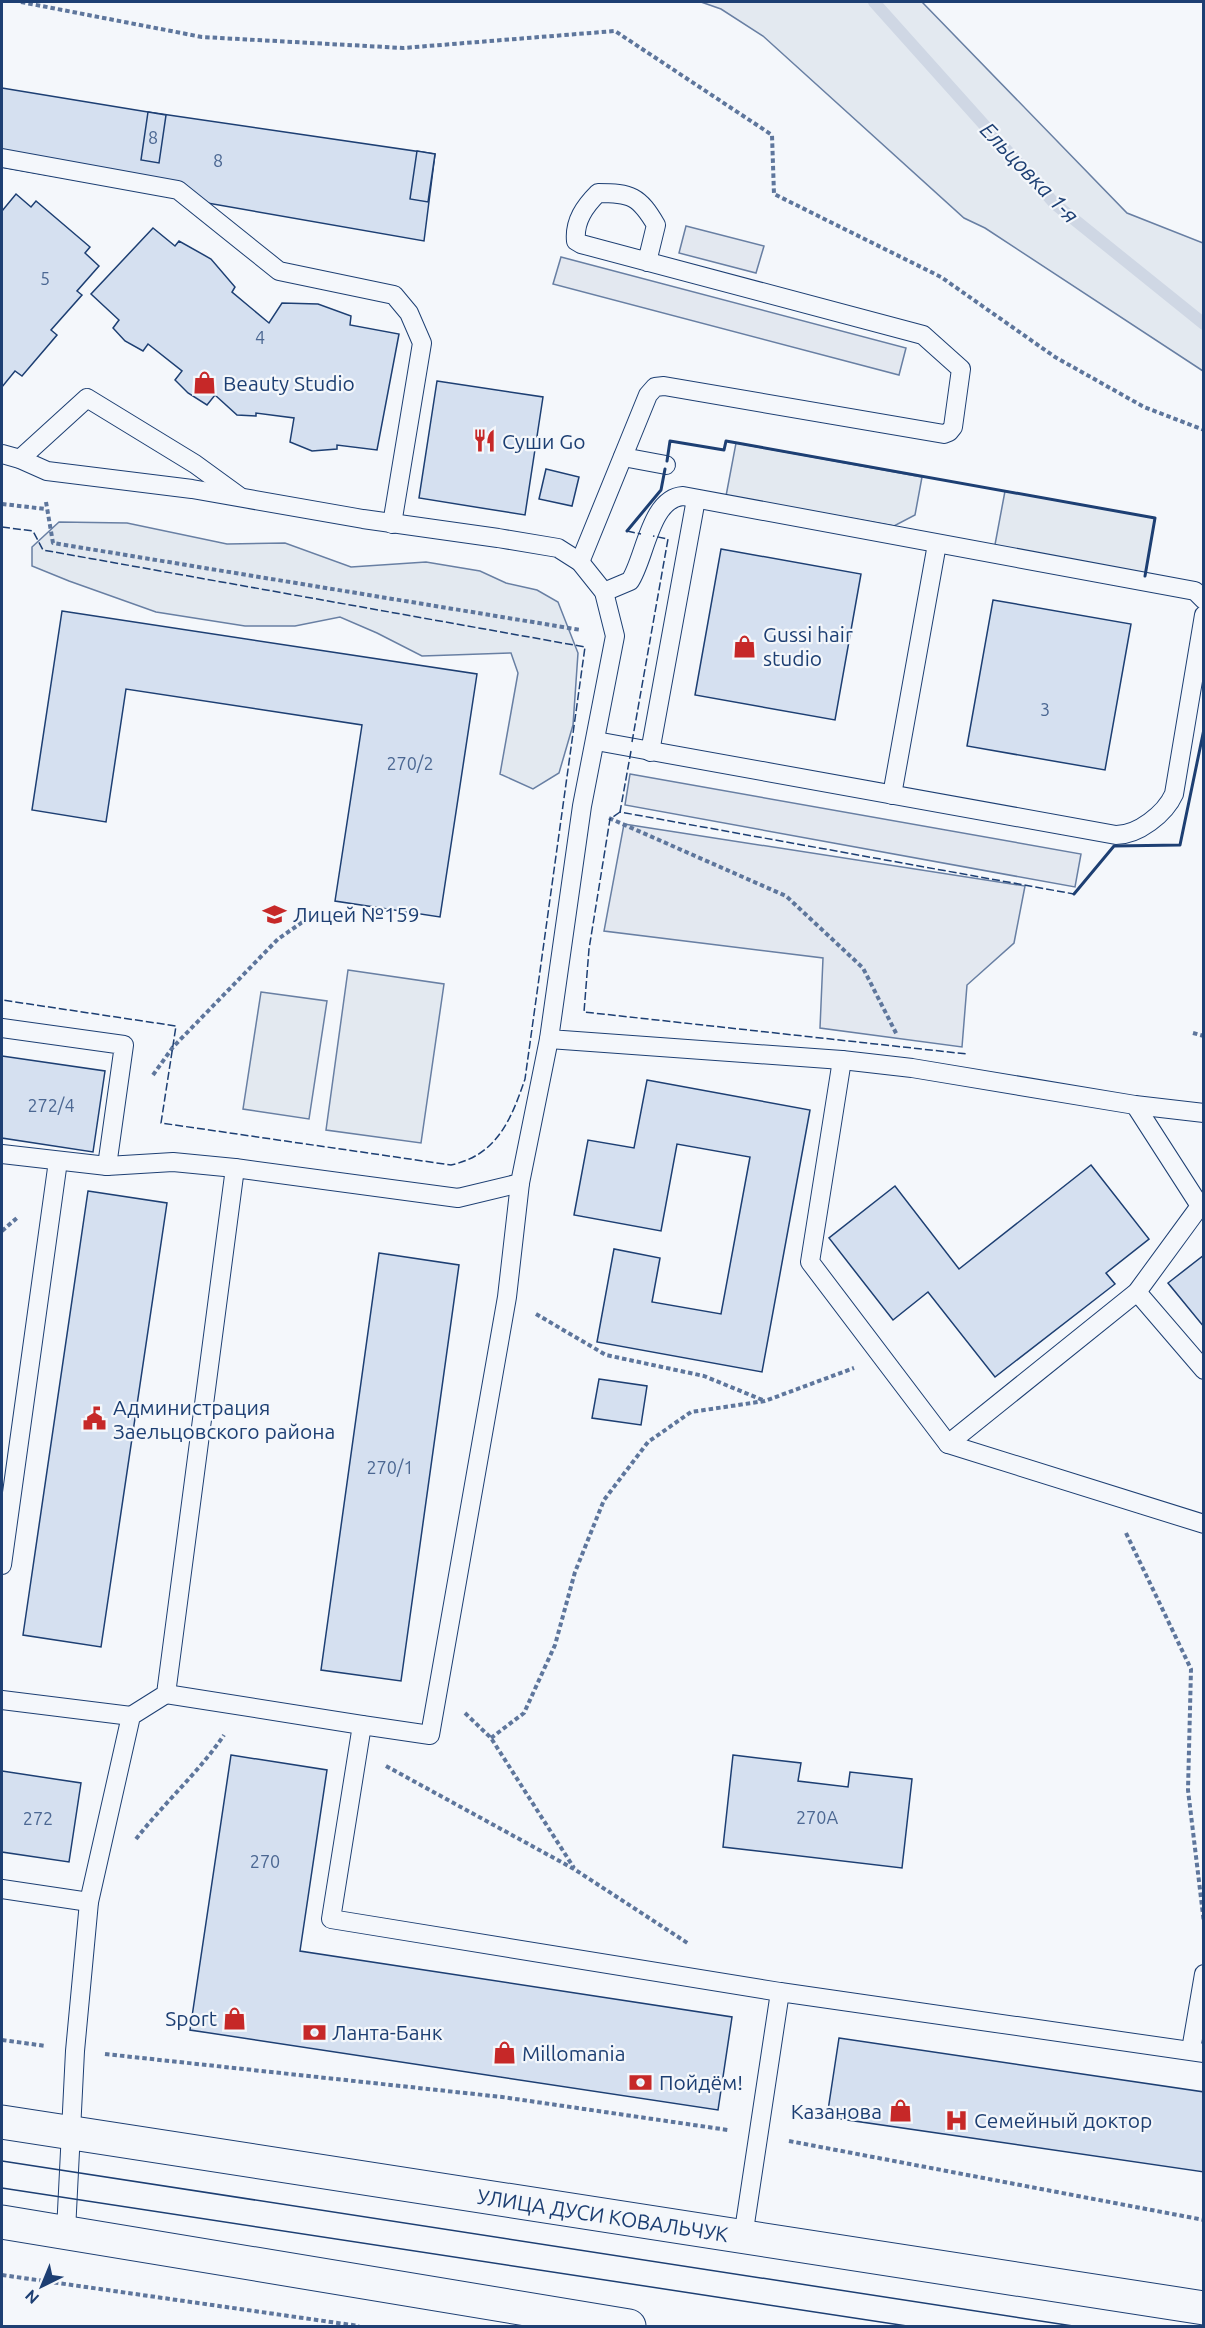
<svg xmlns="http://www.w3.org/2000/svg" width="1205" height="2328" font-family="Ubuntu,sans-serif">
<rect width="100%" height="100%" fill="#f4f7fb"/>
<g fill="#e3e9f0" stroke="#687fa3" stroke-width="1.5">
<path d="M701,2H922L1127,213L1203,243V371L985,228L964,218L763,36L721,9Z"/>
<path d="M736,443L922,477L915,515L894,526L726,496Z"/>
<path d="M1005,491L1155,518L1145,577L994,550Z"/>
<path d="M59,522L127,523L227,544L285,543L351,567L426,562L480,571L506,583L537,590L558,602L578,653L573,725L559,773L533,789L500,774L518,673L511,653L422,656L377,633L340,617L295,626H245L156,612L69,581L32,566V547Z"/>
<path d="M348,970L444,984L421,1143L326,1130Z"/>
<path d="M261,992L327,1001L309,1119L243,1109Z"/>
</g>
<g fill="#e3e8f0" stroke="#687fa3" stroke-width="1.5">
<path d="M686,226L764,246L756,273L679,253Z"/>
<path d="M561,257L906,348L899,375L553,284Z"/>
<path d="M630,774L1081,854L1075,887L625,805Z"/>
<path d="M624,824L1025,886L1014,943L967,985L962,1047L820,1028L823,958L604,931Z"/>
</g>
<g fill="none" stroke-linecap="round" stroke-linejoin="round">
<path stroke="#cfd7e4" stroke-width="12" d="M874,2L1055,204L1204,324"/>
</g>
<g fill="#d5e0f0" stroke="#1d3f73" stroke-width="1.5">
<path d="M2,88L148,112L435,154L424,241L2,167Z"/>
<path d="M148,112L166,115L159,163L141,160Z"/>
<path d="M417,151L435,154L428,202L410,199Z"/>
<path d="M16,194L31,207L36,201L90,247L85,253L99,266L77,291L82,295L51,330L57,335L22,376L15,371L2,387V211Z"/>
<path d="M153,228L175,246L179,241L211,259L235,287L232,292L269,323L282,303L318,304L351,316L350,325L399,334L377,450L337,445V449L312,451L290,442L294,418L256,413V416L237,415L215,395L207,405L188,393L175,380L182,371L148,344L143,351L125,341L113,328L119,320L91,294Z"/>
<path d="M437,381L543,397L525,515L419,498Z"/>
<path d="M546,469L579,477L572,506L539,499Z"/>
<path d="M721,549L861,574L835,720L695,695Z"/>
<path d="M993,600L1131,624L1105,770L967,746Z"/>
<path d="M62,611L477,674L440,917L335,901L362,725L126,689L106,822L32,810Z"/>
<path d="M2,1056L105,1071L93,1152L2,1138Z"/>
<path d="M647,1080L810,1110L762,1372L597,1342L614,1249L660,1258L652,1302L721,1314L750,1157L677,1144L661,1231L574,1215L588,1140L634,1148Z"/>
<path d="M1091,1165L1149,1239L1106,1273L1115,1284L995,1377L928,1292L893,1320L829,1238L895,1186L959,1269Z"/>
<path d="M88,1191L167,1203L101,1647L23,1635Z"/>
<path d="M379,1253L459,1265L401,1681L321,1670Z"/>
<path d="M1204,1255V1327L1168,1283Z"/>
<path d="M599,1379L647,1386L641,1425L592,1418Z"/>
<path d="M231,1755L327,1770L300,1951L732,2017L718,2110L190,2030Z"/>
<path d="M733,1755L801,1763L798,1781L848,1787L850,1772L912,1779L902,1868L723,1847Z"/>
<path d="M2,1771L81,1783L69,1862L2,1852Z"/>
<path d="M839,2038L1204,2092V2172L827,2117Z"/>
</g>
<g fill="none" stroke-linecap="round" stroke-linejoin="round">
<defs>
<g id="lane">
<path d="M2,158L178,190L279,271L394,295L409,313L422,343L392,524"/>
<path d="M2,454L20,459L47,471L192,489L363,519L498,538L558,548L580,562L604,592L615,636L582,806L549,1039L842,1060L912,1068L1135,1105L1204,1113"/>
<path d="M623,457L666,465"/>
<path d="M20,459L87,398L195,464L239,496"/>
<path d="M580,562L648,395L655,387L664,386L944,434L949,432L953,427L961,369L923,335L581,244L576,241C574,221 585,206 598,193C631,193 639,196 656,225L647,262"/>
<path d="M604,592L630,581C645,559 650,498 683,496L1195,591L1204,600"/>
<path d="M596,741L1116,835C1138,835 1165,814 1174,794L1204,615"/>
<path d="M650,752L696,499"/>
<path d="M892,795L937,544"/>
<path d="M2,1028L124,1045L107,1166"/>
<path d="M842,1060L810,1262L948,1444L1204,1524"/>
<path d="M2,1154L107,1166L173,1162L235,1168"/>
<path d="M520,1183L507,1297L430,1735L362,1725L331,1919L780,1992"/>
<path d="M1137,1292L1204,1370"/>
<path d="M948,1444L1137,1292L1200,1206L1135,1105"/>
<path d="M2,1565L58,1161"/>
<path d="M166,1694L362,1725"/>
<path d="M2,1700L131,1716"/>
<path d="M2,1889L89,1902"/>
<path d="M1191,2050L1204,1974"/>
<path d="M66,2231L75,2051L89,1902L131,1716L166,1694L235,1168L458,1198L520,1183L549,1039"/>
<path d="M743,2237L780,1992L1204,2053"/>
</g>
<g id="primary">
<path id="s1" d="M2,2122L1204,2308"/>
<path d="M2,2222L629,2326"/>
</g>
</defs>
<use href="#lane" stroke="#1d3f73" stroke-width="20"/>
<use href="#primary" stroke="#1d3f73" stroke-width="35"/>
<g stroke="#5e769c" stroke-width="4" stroke-dasharray="4.5 3" stroke-linecap="butt">
<path d="M21,2L202,37L403,48L615,31L772,135L774,194L941,277L1055,357L1144,407L1204,430"/>
<path d="M46,502L53,543L581,630"/>
<path d="M2,504L46,509"/>
<path d="M609,818L786,896L863,968L897,1035"/>
<path d="M1193,1033L1204,1036"/>
<path d="M153,1075L173,1047L278,939L317,912"/>
<path d="M2,1231L18,1217"/>
<path d="M536,1314L606,1355L704,1376L765,1401"/>
<path d="M1126,1533L1191,1669L1188,1790L1204,1923"/>
<path d="M465,1713L491,1738L574,1868"/>
<path d="M491,1738L524,1713L555,1645L575,1572L604,1500L648,1442L691,1412L765,1401L854,1368"/>
<path d="M386,1766L574,1869L689,1944"/>
<path d="M136,1839C164,1803 199,1772 224,1735"/>
<path d="M2,2040L46,2046"/>
<path d="M105,2054L502,2097L728,2130"/>
<path d="M789,2141L1204,2220"/>
<path d="M2,2275L359,2326"/>
</g>
<use href="#lane" stroke="#f4f7fb" stroke-width="18"/>
<use href="#primary" stroke="#f4f7fb" stroke-width="33"/>
<g stroke="#1d3f73" stroke-width="1.5">
<path d="M2,2161L1073,2326"/>
<path d="M2,2188L907,2326"/>
</g>
<g stroke="#1d3f73" stroke-width="1.5" stroke-dasharray="8 3" stroke-linecap="butt">
<path d="M2,527L33,531L43,550L585,647L525,1079C511,1120 497,1155 451,1165L161,1123L176,1026L2,1000"/>
<path d="M627,531L641,534"/>
<path d="M632,742L668,539L653,536"/>
<path d="M631,751L620,812L1074,894"/>
<path d="M620,812L610,819L589,949L584,1012L967,1054"/>
</g>
<g stroke="#1d3f73" stroke-width="3">
<path d="M667,461L670,441L724,450L726,441L1155,518L1145,576"/>
<path d="M627,531L661,490L665,469"/>
<path d="M1074,894L1114,846L1180,845L1204,729"/>
</g>
</g>
<defs>
<symbol id="shop-bare" viewBox="-9 -9 18 18"><path d="M-5-2.5h2.3a2.7 3.5 0 0 1 5.4 0H5L5.5 6h-11ZM-1.5-2.5h3a1.5 2.3 0 0 0-3 0Z" fill="#c62828" stroke="#f4f7fb" stroke-width="2.5" paint-order="stroke"/></symbol>
<symbol id="restaurant-bare" viewBox="-9 -9 18 18"><path d="M-5-6h1v4h1v-4h1v4h1v-4h1v5L-1.5 .5V6h-2V.5L-5-1ZM5-6V6H3V1.5H1.5Q1.5-4 5-6Z" fill="#c62828" stroke="#f4f7fb" stroke-width="2.5" paint-order="stroke"/></symbol>
<symbol id="school-bare" viewBox="-9 -9 18 18"><path d="M0-5L7-2L0 1L-7-2ZM-4 1L0 2.5L4 1V4Q0 6-4 4Z" fill="#c62828" stroke="#f4f7fb" stroke-width="2.5" paint-order="stroke"/></symbol>
<symbol id="civic-bare" viewBox="-9 -9 18 18"><path d="M-.6-6.5H3V-4.5H.6V-3L4-1V1h2V6H-6V1h2V-1L-.6-3ZM-1.2 2.5V6h2.4V2.5Z" fill="#c62828" stroke="#f4f7fb" stroke-width="2.5" paint-order="stroke"/></symbol>
<symbol id="bank-bare" viewBox="-9 -9 18 18"><path d="M-6-4H6V4H-6ZM0-2.3a2.3 2.3 0 1 0 0 4.6a2.3 2.3 0 1 0 0-4.6Z" fill="#c62828" stroke="#f4f7fb" stroke-width="2.5" paint-order="stroke"/></symbol>
<symbol id="hospital-bare" viewBox="-9 -9 18 18"><path d="M-5-5h3v3.5h4V-5h3V5h-3V1.5h-4V5h-3Z" fill="#c62828" stroke="#f4f7fb" stroke-width="2.5" paint-order="stroke"/></symbol>
</defs>
<g fill-rule="evenodd">
<use href="#shop-bare" x="188" y="366" width="33" height="33"/>
<use href="#restaurant-bare" x="468" y="424" width="33" height="33"/>
<use href="#shop-bare" x="728" y="630" width="33" height="33"/>
<use href="#school-bare" x="258" y="898" width="33" height="33"/>
<use href="#civic-bare" x="78" y="1402" width="33" height="33"/>
<use href="#shop-bare" x="218" y="2002" width="33" height="33"/>
<use href="#bank-bare" x="298" y="2016" width="33" height="33"/>
<use href="#shop-bare" x="488" y="2036" width="33" height="33"/>
<use href="#bank-bare" x="624" y="2066" width="33" height="33"/>
<use href="#shop-bare" x="884" y="2094" width="33" height="33"/>
<use href="#hospital-bare" x="940" y="2104" width="33" height="33"/>
</g>
<g text-anchor="middle" dominant-baseline="central" stroke-width="4.5" stroke-linejoin="round" paint-order="stroke">
<g font-size="18" fill="#4b6792">
<text x="153" y="137">8</text>
<text x="218" y="160">8</text>
<text x="45" y="278">5</text>
<text x="260" y="337">4</text>
<text x="1045" y="709">3</text>
<text x="410" y="763">270/2</text>
<text x="51" y="1105">272/4</text>
<text x="390" y="1467">270/1</text>
<text x="817" y="1817">270А</text>
<text x="38" y="1818">272</text>
<text x="265" y="1861">270</text>
</g>
<g font-size="21" fill="#1d3f73" stroke="#f4f7fb" text-anchor="start">
<text x="223" y="383">Beauty Studio</text>
<text x="502" y="441">Суши Go</text>
<text x="763" y="634">Gussi hair<tspan x="763" dy="24">studio</tspan></text>
<text x="293" y="914">Лицей №159</text>
<text x="113" y="1407">Администрация<tspan x="113" dy="24">Заельцовского района</tspan></text>
<text x="217" y="2018" text-anchor="end">Sport</text>
<text x="332" y="2032">Ланта-Банк</text>
<text x="522" y="2053">Millomania</text>
<text x="659" y="2082">Пойдём!</text>
<text x="882" y="2111" text-anchor="end">Казанова</text>
<text x="974" y="2120">Семейный доктор</text>
</g>
<g font-size="21" fill="#1d3f73" stroke="#f4f7fb">
<text stroke="none"><textPath href="#s1" startOffset="608">УЛИЦА ДУСИ КОВАЛЬЧУК</textPath></text>
</g>
<g font-size="22" font-style="italic" fill="#1d3f73" stroke="#f4f7fb">
<text transform="translate(1030 172) rotate(46)">Ельцовка 1-я</text>
</g>
</g>
<rect width="1205" height="2328" fill="none" stroke="#1d3f73" stroke-width="6"/>
<g transform="translate(42 2286) rotate(223)" stroke="#f4f7fb" stroke-width="4.5" paint-order="stroke">
<path d="M0-4.5L10 22L0 15L-10 22Z" fill="#1d3f73"/>
<text y="-9" font-size="16" font-weight="bold" text-anchor="middle" fill="#1d3f73">N</text>
</g>
</svg>
